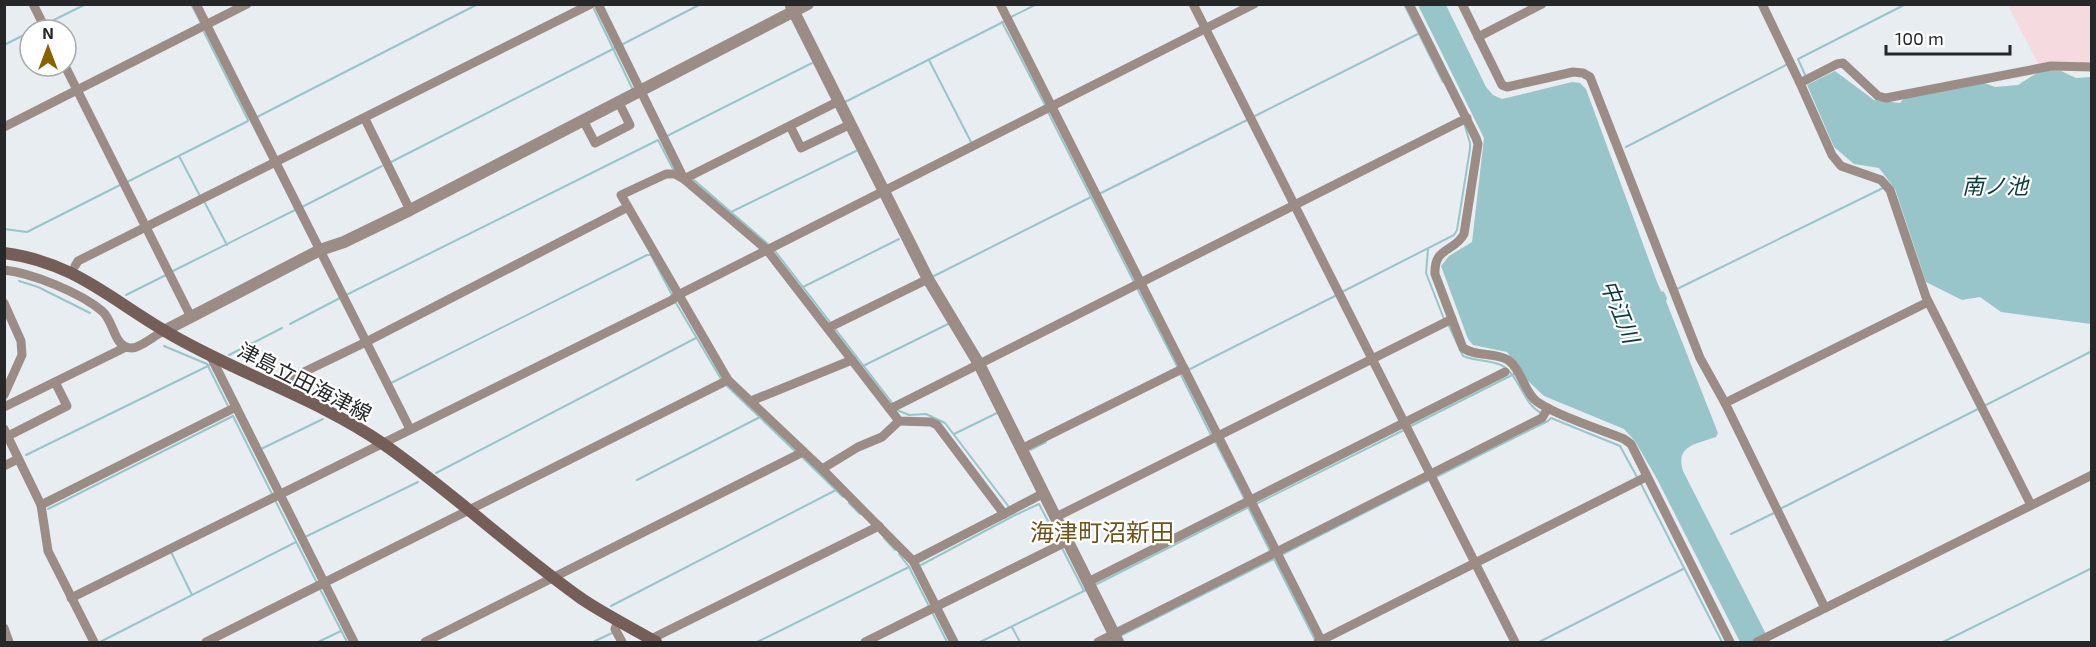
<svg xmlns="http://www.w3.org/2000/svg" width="2096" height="647" font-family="'Exo 2','Noto Sans JP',sans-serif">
<rect width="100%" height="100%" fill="#e8edf2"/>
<path fill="#f5dae0" d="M2008,5H2091V65L2039,66Z"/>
<g fill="#98c5ca">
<path d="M1418,5H1446L1486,87L1493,95L1502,99L1572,82L1580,83L1586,89L1657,282L1661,291L1664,292L1667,298L1666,301L1718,433L1716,437C1697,444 1675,445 1683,471L1770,642H1740L1657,479L1635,441L1624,429L1544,396L1527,380L1507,352L1473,345L1468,339L1441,266L1449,256L1472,242L1484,138Z"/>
<path d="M1835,71L1874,100L1900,103L1905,97L1982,82L1995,87L2018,85L2040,71H2061L2076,78L2091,77V324L2001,312L1980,297L1962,300L1926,282L1895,189L1879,168L1854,164L1834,147L1807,85Z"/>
</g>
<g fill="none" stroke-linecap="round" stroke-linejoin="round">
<g stroke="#98c5ca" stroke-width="2">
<path d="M191,4L201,23"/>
<path d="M1404,4L1443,82"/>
<path d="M594,9L632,88"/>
<path d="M1009,18L1037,4"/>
<path d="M1002,22L1045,105"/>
<path d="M48,23L86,4"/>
<path d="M35,30L41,27"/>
<path d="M204,32L248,120"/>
<path d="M4,45L30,32"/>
<path d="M621,45L701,4"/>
<path d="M929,60L971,142"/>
<path d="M1806,77L1798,59L1906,4"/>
<path d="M845,102L1005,21"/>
<path d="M1048,112L1134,282"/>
<path d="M257,117L478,4"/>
<path d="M1253,117L1418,34"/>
<path d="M667,136L812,63"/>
<path d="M1626,147L1788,64"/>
<path d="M179,156L200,196"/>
<path d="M391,162L615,48"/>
<path d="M694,180L769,245"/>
<path d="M127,182L248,121"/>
<path d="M1099,194L1247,120"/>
<path d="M205,203L227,245"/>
<path d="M302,207L382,166"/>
<path d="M731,212L856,151"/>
<path d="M4,229L27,232L120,185"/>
<path d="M1428,249L1426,273L1444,319"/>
<path d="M775,251L830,322"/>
<path d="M173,271L295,210"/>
<path d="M934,276L1091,197"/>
<path d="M19,281L38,287L90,313"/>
<path d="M803,287L899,239"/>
<path d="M1137,288L1178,368"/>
<path d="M1677,289L1883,188"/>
<path d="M1342,292L1454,235L1457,230L1470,149V143L1464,123"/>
<path d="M126,295L166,275"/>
<path d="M346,295L658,140L673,169"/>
<path d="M676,303L721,379"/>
<path d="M290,324L340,298"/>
<path d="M1448,324L1463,356C1475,361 1489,360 1501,365C1520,375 1522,403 1541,413"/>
<path d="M836,330L893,404"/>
<path d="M164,346L207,364L229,408"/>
<path d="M229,355L282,328"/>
<path d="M863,366L948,324"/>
<path d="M1188,370L1335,296"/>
<path d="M1180,373L1211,435"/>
<path d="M391,383L647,255H651L672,295"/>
<path d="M727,386L797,453"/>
<path d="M1984,406L2092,351"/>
<path d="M897,410L909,415L926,414L945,423L1009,507"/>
<path d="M233,416L272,494"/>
<path d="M1409,427L1516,373"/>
<path d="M954,434L997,413"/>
<path d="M1215,441L1244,498"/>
<path d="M261,449L323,419"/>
<path d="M1030,450L1046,442"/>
<path d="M26,455L210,365"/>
<path d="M802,457L843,497"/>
<path d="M436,473L696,338"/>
<path d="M1436,477L1548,421L1551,418L1620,446L1637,477"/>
<path d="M637,480L760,417"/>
<path d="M1641,484L1722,642"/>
<path d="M275,500L317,583"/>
<path d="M849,503L860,514"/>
<path d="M1256,504L1404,430"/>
<path d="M1248,507L1270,551"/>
<path d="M48,509L233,416"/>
<path d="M1780,509L1978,409"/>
<path d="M1015,515L1039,504L1059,542"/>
<path d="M1731,534L1774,513"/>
<path d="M305,537L418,482"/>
<path d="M884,538L895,550"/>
<path d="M1062,548L1084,591"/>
<path d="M171,552L192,595"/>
<path d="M899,554L909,567L929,606"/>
<path d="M1283,554L1429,480"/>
<path d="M921,565L1015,515"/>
<path d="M1095,585L1251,506"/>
<path d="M320,589L347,642"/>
<path d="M611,606L836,490"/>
<path d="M932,612L947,642"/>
<path d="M1012,627L1020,642"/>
<path d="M1122,635L1274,559L1315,640"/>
<path d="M100,642L296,542"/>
<path d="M318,642L341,631"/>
<path d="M593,642L612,633"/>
<path d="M757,642L909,567"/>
<path d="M980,642L1088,589"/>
<path d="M1539,642L1683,569"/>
<path d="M1943,642L2092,568"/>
</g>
<g stroke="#9c8c86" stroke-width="9">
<path d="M33,4L46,30"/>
<path d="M196,4L410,429"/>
<path d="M598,4L684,179L767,250L899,421L931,422L937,425L1004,514L1044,493"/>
<path d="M1000,4L1322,642"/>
<path d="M1193,4L1515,642"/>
<path d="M1409,4L1476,138L1478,144L1464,234C1454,253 1434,246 1435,274L1463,348C1476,357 1495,352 1508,360C1521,369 1523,388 1534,399C1549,413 1602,430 1624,439L1631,444L1730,642"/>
<path d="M1462,4L1502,85L1507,87L1573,72L1583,73L1590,77L1700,358L1725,403L1825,608"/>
<path d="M1762,4L1800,83L1832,155L1841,166L1881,180L1890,190L1926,297L2031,505"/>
<path d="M1478,37L1542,4"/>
<path d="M65,66L191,317"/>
<path d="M1800,83L1837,64L1843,63L1878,96L1886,98L2051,66L2092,67"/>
<path d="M839,101L684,179L675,174H666L621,195L728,380L822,469L913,561L954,642"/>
<path d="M365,119L410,210"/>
<path d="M583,120L595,143L630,125L618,101"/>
<path d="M790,126L801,148L851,124"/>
<path d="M4,127L247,4"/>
<path d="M75,266L78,261L591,4"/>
<path d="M4,270C32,273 81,293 102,311C115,322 113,348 132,348C140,348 155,335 164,331"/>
<path d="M4,303L21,341L22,355L4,395"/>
<path d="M828,328L928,279"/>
<path d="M211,357L354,642"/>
<path d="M275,386L366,342L628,207"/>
<path d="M751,401L852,360"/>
<path d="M1725,403L1928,302"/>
<path d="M4,407L126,347"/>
<path d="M890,409L1467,118"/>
<path d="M4,429L41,505L48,551L94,642"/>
<path d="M8,436L67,406L55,382"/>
<path d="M1021,449L1184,368"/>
<path d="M4,466L18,459"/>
<path d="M822,469L858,447L882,437L899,421"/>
<path d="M41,505L236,407"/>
<path d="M1056,517L1452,319"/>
<path d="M913,561L1004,514"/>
<path d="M1088,582L1505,372"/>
<path d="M71,598L672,300L678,295L1254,4"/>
<path d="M618,621L615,629L622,642"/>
<path d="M4,628L9,642"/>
<path d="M651,639L879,526"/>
<path d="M206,642L728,380"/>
<path d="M425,642L803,452"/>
<path d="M865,642L1068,541"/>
<path d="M1098,642L1542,418L1548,408"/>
<path d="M1318,642L1646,477"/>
<path d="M1757,642L2092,475"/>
</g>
<g stroke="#9c8c86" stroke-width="12">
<path d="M791,6L928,279L979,364L1118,642"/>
<path d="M164,331L320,250L344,242L410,210L808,4"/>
</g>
<path stroke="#755e57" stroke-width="12" d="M4,253C73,262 109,298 165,331C235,373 315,397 382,443C452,492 513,550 582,599C606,615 632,628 656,642"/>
</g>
<g text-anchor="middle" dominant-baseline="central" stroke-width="4.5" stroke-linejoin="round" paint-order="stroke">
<g font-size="21" fill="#252729" stroke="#fff">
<text transform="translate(305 381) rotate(27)">津島立田海津線</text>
</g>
<g font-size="22" font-style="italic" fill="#0e3a3e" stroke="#fff">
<text x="1995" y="185">南ノ池</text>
<text transform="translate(1621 311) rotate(68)">中江川</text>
</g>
<g font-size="24" fill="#6d521a" stroke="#fff">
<text x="1102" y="531">海津町沼新田</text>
</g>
</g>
<rect width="2096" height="647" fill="none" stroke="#252729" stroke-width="12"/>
<g transform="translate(48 48)"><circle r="28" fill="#ffffff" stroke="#a8a9a9" stroke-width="1.5"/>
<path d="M0-4.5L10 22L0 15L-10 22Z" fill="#886100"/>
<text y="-9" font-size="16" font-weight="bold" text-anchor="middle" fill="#252729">N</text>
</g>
<path d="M1886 45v9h124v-9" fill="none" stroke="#252729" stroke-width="3"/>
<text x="1895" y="45" font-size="18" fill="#252729" stroke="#ffffff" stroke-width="4.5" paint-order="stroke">100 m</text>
</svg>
